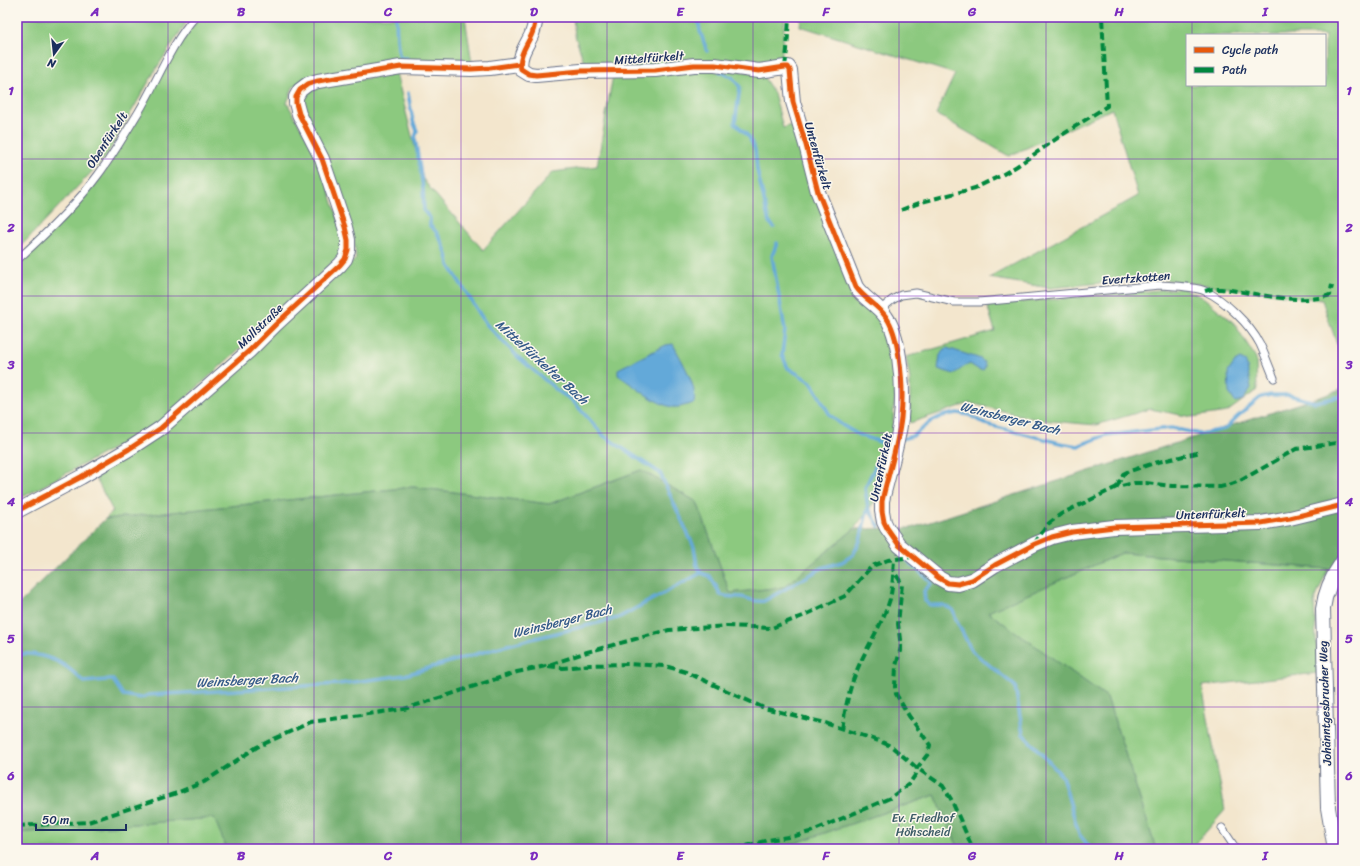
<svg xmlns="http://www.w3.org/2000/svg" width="1360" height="866" font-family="Sriracha,sans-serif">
<rect width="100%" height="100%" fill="#fbf7ec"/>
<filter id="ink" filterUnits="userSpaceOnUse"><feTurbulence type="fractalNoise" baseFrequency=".025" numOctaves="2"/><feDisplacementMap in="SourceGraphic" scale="8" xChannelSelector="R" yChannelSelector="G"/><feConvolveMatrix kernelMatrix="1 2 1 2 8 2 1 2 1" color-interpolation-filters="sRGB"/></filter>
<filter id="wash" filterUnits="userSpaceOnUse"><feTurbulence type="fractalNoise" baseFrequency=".012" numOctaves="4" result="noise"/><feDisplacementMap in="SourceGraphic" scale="16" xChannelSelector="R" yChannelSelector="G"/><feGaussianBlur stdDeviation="0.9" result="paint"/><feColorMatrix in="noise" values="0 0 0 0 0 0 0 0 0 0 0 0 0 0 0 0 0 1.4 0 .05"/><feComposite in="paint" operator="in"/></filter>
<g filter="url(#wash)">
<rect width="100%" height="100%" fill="#f3e6cd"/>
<g fill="#8cc97f" stroke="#547c6e" fill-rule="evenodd">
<path d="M17,17H190L156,69L105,158L17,250Z"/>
<path d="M199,17H465L472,63L308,79L293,87L287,103L320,161L342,232V253L305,289L156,425L17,500V265L72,212L108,167L140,116L167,64Z"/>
<path d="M573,17H785L781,61L763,66L629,69L585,65L575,36Z"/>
<path d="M801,17H1343V362L1322,300L1153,278L1050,288L989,278L1138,196L1112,109L1009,156L936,114L955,74L800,26ZM1187,35H1325V85H1187Z"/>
<path d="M702,68L761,73L774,93L783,128L796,123L851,290L852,302L875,312L886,329L894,351L896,379L892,436L875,501L854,529L784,587L730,593L697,502L641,470L549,504L413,487L105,519L113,511L94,475L341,273L356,259L354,238L301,104L307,89L396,73L423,179L429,187L483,250L553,172L597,166L613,75Z"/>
<path d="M1183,288L1204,298L1234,323L1256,358L1257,390L1227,412L1192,417L1150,409L1096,425L1040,420L970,403L910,423V379L906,357L995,331L987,305Z"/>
<path d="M1122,553L1328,569L1314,602L1318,673L1202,686L1225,810L1191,849H1156L1107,697L987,612Z"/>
<path d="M935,795L959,849H778Z"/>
<path d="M215,818L227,849H17V833Z"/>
</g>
<path fill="#71ad6e" stroke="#466e66" d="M1343,388L1342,570L1122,553L988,612L1107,697L1156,849H959L935,795L778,849H227L214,818L17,833V606L105,519L413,487L549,504L641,470L697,502L730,593L784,587L854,529L911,528L1323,396Z"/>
<g fill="#63a9d9" stroke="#3f6c9c">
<path d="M673,344C681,360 698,386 694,403C686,405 680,408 672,407C655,404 633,385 618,375V369L666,345Z"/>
<path d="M947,348L981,359C985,363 987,366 983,370H979L970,364L965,366L954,374L938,369L940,355Z"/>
<path d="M1240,359L1246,362L1251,388L1243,400L1235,402L1229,393L1228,372L1235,362Z"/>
</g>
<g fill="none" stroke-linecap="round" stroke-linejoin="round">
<g stroke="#63a9d9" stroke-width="3.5">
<path d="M396,17C397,31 396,44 400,58H407"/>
<path d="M698,17L700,31L707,51"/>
<path d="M720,72L732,77L740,87L735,123L749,137L755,150L757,170L769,222L774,227"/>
<path d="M408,93L413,121L417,131L415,138L423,188L424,211L430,218V226C439,231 448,254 449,265L486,324L519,358L559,392L572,400L604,436L660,473L694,547L697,566L701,573"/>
<path d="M777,243L772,256L785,330L782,355L788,368L811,382L830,415L842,425L857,434L886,444"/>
<path d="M901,439L913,436L930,422L942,416L957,413L969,415L985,424L1060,443L1078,446L1106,435L1171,428L1200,434L1225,429L1238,416L1261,397L1271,395H1289L1315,402L1343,396"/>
<path d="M868,508L879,526"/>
<path d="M908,561L932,583L924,591L925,601L930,605H943L953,610L956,620L972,651L1015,686L1023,734L1062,776L1079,834L1091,849"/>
<path d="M17,655C30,651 54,658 65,666C72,670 78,677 84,682L106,680H113L123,695L141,698L148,695L339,684L405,675L507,645L618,618L701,573L710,576L721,595C730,598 733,596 741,597C750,598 754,603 764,601L822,568L842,562L853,555L860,541L868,508L865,488L886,444L893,441"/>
</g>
</g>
</g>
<g filter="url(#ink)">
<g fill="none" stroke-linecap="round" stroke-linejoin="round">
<defs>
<g id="service">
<path d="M17,260C46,234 75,206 98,175C113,155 125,134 138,113C157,82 170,45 195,17"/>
<path d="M880,310L892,300L901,295L916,293L954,302H979L1160,285C1173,286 1193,286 1205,291C1225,300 1250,325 1260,344C1265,355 1269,366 1274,378"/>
<path d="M1222,828L1236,849"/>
</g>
<g id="minor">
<path d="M536,17C535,24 534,30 531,36C526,46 518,57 521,69L529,74L536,75L581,71L655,70L694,65H715L759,71L785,67H788L790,70L793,102L806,145L818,192L856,287C864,299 878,305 886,317C894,328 897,344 899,357C902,377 903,398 901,418C898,446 888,474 882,501V511L884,522L887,528L899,545L939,578L948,583L958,584L972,580L995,565L1035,544L1052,537L1072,532L1114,527L1261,523L1290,518L1343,505"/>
<path d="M17,511L81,477L129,449L161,428L249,351L276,324L340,265L345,259L348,250V240L345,227L322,159L299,114L296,103V97L300,90L308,84L318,81L401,67L471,69L490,68L519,64"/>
<path d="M1335,849L1328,808L1323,609C1325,592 1333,575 1343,561"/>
</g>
</defs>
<use href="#service" stroke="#676f85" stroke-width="9"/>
<use href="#minor" stroke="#676f85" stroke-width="16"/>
<use href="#service" stroke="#fff" stroke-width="7"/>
<use href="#minor" stroke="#fff" stroke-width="14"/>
<g stroke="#00873e" stroke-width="4" stroke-dasharray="8 4" stroke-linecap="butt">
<path d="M785,67L787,50L789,17"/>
<path d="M901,210L922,202L975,188L1000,176L1017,166L1062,135L1107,106L1102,17"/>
<path d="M1205,291L1212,289H1221C1253,292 1300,306 1330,295L1332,285"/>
<path d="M1117,487L1123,474L1127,472L1154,463L1201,452"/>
<path d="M1034,544L1048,524L1061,514L1117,487L1134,483H1146L1172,486L1220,487L1229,485L1240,481L1296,449L1343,442"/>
<path d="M548,666L563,668L590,665L628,664L665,666L686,672L764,708L825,723L879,741L891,746L917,768L943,786L951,799L973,849"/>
<path d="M842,729C845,711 848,693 855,675C865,649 882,626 890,599C893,586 893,573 894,559"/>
<path d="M17,826L88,822L174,794L204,782L257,747L311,722L404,709L436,699L517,672L546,666L587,652L669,630L727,626L772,628L779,625L803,616L845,596L872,566L888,560L913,557"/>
<path d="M735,849L768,840L795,836L810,832L890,798L909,784L916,774L917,768L928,754L930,745L909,716L896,694L895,687L896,666L901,647L898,624L902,584L893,570"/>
</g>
<defs>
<g id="cycleway">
<path d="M536,17C535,24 534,30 531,36C526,46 518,57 521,69L529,74L536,75L581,71L655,70L694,65H715L759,71L785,67H788L790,70L793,102L806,145L818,192L856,287C864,299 878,305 886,317C894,328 897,344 899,357C902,377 903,398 901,418C898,446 888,474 882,501V511L884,522L887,528L899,545L939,578L948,583L958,584L972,580L995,565L1035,544L1052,537L1072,532L1114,527L1261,523L1290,518L1343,505"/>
<path d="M17,511L81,477L129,449L161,428L249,351L276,324L340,265L345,259L348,250V240L345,227L322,159L299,114L296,103V97L300,90L308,84L318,81L401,67L471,69L490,68L519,64"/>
</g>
</defs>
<use href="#cycleway" stroke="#fbf7ec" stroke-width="8"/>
<use href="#cycleway" stroke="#e8590c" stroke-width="5"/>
</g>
</g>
<path fill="none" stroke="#7b2cbf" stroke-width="1" stroke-opacity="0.55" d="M168,17V849M314,17V849M461,17V849M607,17V849M753,17V849M899,17V849M1046,17V849M1192,17V35M1192,85V849M17,159H1343M17,296H1343M17,433H1343M17,570H1343M17,707H1343"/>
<g text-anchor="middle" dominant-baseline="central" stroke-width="3" stroke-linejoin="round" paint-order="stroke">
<g font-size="12" fill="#1b2f5e" stroke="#fbf7ec">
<text transform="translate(649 58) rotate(-4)">Mittelfürkelt</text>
<text transform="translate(107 140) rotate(-57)">Obenfürkelt</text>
<text transform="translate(818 156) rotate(74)">Untenfürkelt</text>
<text transform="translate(1136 278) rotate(-4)">Evertzkotten</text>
<text transform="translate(260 326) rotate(-44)">Mollstraße</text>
<text transform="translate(881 467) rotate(-78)">Untenfürkelt</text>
<text transform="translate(1211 514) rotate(-2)">Untenfürkelt</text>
<text transform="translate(1325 703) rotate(-92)">Johänntgesbrucher Weg</text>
</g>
<g font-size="12" fill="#3d5d68" stroke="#fbf7ec">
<text x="923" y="818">Ev. Friedhof<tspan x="923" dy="14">Höhscheid</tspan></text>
</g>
<g font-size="13" font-style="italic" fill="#345a89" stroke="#fbf7ec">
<text transform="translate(542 362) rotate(42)">Mittelfürkelter Bach</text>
<text transform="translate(1010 418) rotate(14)">Weinsberger Bach</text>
<text transform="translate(562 621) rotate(-14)">Weinsberger Bach</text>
<text transform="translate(247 680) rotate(-3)">Weinsberger Bach</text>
</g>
</g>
<rect width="1360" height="866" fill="none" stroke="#fbf7ec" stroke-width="44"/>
<rect x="1186" y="34" width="140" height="52" fill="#fbf7ec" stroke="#a1a7b3"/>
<rect x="1194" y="47" width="20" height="6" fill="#e8590c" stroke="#a1a7b3"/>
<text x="1222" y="54" font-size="12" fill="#1b2f5e">Cycle path</text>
<rect x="1194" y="67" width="20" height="6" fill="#00873e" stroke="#a1a7b3"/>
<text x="1222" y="74" font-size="12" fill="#1b2f5e">Path</text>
<g transform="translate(54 54) rotate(195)" stroke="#fbf7ec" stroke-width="3" paint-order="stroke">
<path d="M0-3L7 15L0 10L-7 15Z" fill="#1b2f5e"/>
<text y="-6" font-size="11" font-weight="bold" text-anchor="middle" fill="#1b2f5e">N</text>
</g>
<path d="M36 824v6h90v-6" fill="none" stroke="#1b2f5e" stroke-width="2"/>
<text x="42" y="824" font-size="12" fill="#1b2f5e" stroke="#fbf7ec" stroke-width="3" paint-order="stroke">50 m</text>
<rect x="22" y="22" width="1316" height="822" fill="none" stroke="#7b2cbf" stroke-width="1.5"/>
<g font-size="13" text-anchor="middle" font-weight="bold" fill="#7b2cbf">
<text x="95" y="16">A</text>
<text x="241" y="16">B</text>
<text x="388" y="16">C</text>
<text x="534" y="16">D</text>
<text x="680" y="16">E</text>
<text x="826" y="16">F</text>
<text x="972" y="16">G</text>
<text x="1119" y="16">H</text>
<text x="1265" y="16">I</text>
<text x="11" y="95">1</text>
<text x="1349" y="95">1</text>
<text x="11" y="232">2</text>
<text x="1349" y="232">2</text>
<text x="11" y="369">3</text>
<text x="1349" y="369">3</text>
<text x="11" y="506">4</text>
<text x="1349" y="506">4</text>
<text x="11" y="643">5</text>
<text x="1349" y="643">5</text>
<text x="11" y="780">6</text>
<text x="1349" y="780">6</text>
<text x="95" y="860">A</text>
<text x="241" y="860">B</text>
<text x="388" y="860">C</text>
<text x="534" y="860">D</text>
<text x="680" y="860">E</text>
<text x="826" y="860">F</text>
<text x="972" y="860">G</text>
<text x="1119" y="860">H</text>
<text x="1265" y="860">I</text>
</g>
</svg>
